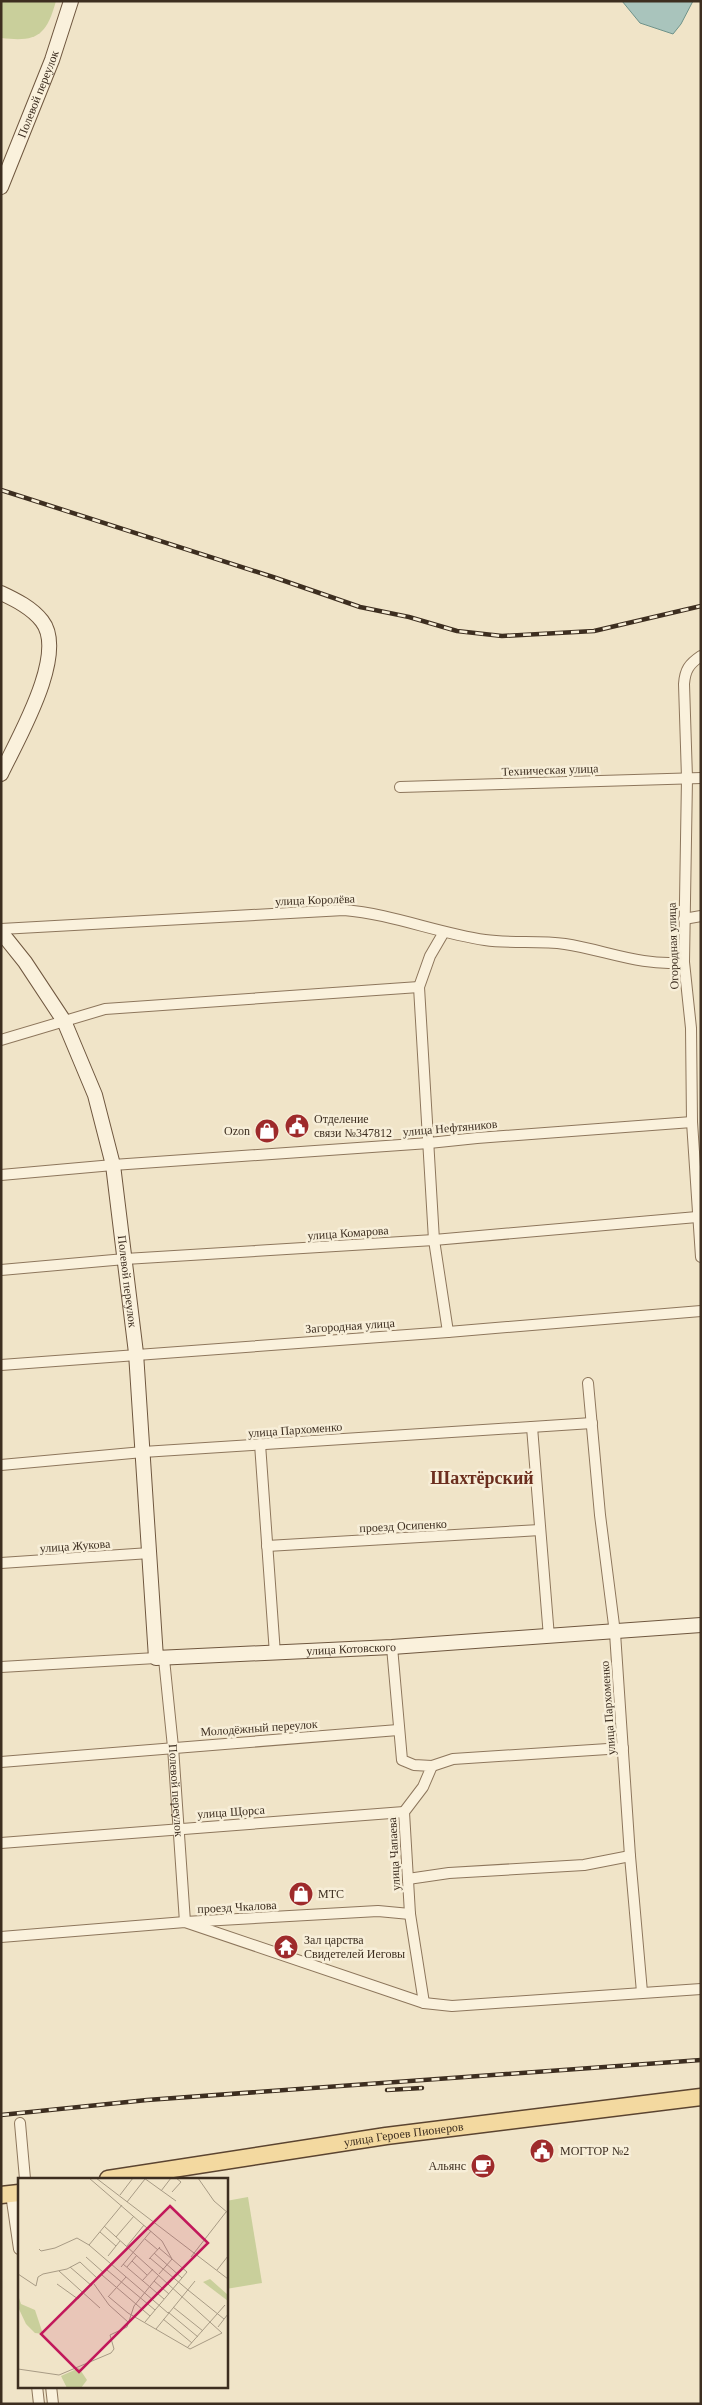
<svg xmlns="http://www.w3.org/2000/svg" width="702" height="2405" font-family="'Times New Roman',serif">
<rect width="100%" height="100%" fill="#f0e4c8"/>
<g fill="#c9cf9b">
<path d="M1,1H56C46,37 36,42 1,38Z"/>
<path d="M248,2197L262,2283L226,2289V2201Z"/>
</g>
<path fill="#a9c4bc" stroke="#6f938a" d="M622,1H693L681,24L673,34L640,23Z"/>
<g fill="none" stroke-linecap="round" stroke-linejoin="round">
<defs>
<g id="street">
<path d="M701,656C689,664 685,670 684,684L687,778L684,962L691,1028L692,1122L701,1257"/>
<path d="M400,787L701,778"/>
<path d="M684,919L701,916"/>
<path d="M1,929L344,910C392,914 437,933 485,940C511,944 539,940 565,944C605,950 642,967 684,962"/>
<path d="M444,932L430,956L419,987L434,1240L448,1332"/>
<path d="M1,1040L105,1009L419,987"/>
<path d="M1,1175L113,1165L429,1143L477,1138L692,1122"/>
<path d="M1,1270L125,1259L434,1240L697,1217"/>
<path d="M1,1365L448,1332L701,1311"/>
<path d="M588,1383L600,1515L615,1633L630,1856L642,1992"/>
<path d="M532,1427L549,1637"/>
<path d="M260,1444L275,1654"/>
<path d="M1,1465L143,1452L592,1423"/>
<path d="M267,1546L540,1530"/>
<path d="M1,1563L150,1553"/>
<path d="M392,1647L402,1760L414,1765L432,1766L423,1787L404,1812L410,1914L424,2003"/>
<path id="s1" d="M164,1659L173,1747L185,1922L378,1911L410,1914"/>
<path d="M1,1667L156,1658"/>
<path d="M1,1762L398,1730"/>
<path d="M432,1766L453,1759L623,1748"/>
<path d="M1,1843L404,1812"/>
<path d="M408,1879L449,1873L584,1865L630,1856"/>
<path d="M1,1937L185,1922L424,2003L452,2006L701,1989"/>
<path d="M20,2123L25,2179"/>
<path d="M11,2194L19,2249"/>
<path d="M37,2386L39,2404"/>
<path d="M51,2386L53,2404"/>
</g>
<g id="secondary">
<path id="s2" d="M1,187L52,60L71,1"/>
<path d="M1,593C16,600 32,608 42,621C68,654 17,740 1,774"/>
<path id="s3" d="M1,932L25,962L64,1021L95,1095L113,1165L136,1353L156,1658L392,1647L701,1625"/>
</g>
<g id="primary">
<path id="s4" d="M108,2179L386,2136L701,2097"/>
<path d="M1,2195L19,2193"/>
</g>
</defs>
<use href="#street" stroke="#8d765c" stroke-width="12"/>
<use href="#secondary" stroke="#6f573f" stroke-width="16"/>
<use href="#primary" stroke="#5b4430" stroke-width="19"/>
<use href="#street" stroke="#faf1dc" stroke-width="10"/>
<use href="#secondary" stroke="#faf1dc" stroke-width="14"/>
<use href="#primary" stroke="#f3d9a0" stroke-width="16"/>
<defs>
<g id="rail">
<path d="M1,490L276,578L360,607L409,617L457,631L502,636L594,631L701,606"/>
<path d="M387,2090L422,2088"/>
<path d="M1,2115L147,2100L701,2060"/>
</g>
</defs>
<use href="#rail" stroke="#3d2e20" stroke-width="4.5"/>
<use href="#rail" stroke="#f7eed8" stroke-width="2.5" stroke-dasharray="8" stroke-linecap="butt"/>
</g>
<defs>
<symbol id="civic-disc" viewBox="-11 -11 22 22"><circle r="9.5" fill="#9e2a2b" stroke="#f7eed8"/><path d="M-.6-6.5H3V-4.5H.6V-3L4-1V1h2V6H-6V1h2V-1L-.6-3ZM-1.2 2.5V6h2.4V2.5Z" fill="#fff"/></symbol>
<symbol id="shop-disc" viewBox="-11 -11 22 22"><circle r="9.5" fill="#9e2a2b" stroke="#f7eed8"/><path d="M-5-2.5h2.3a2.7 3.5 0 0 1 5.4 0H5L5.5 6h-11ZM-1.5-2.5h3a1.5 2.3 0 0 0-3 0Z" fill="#fff"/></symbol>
<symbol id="temple-disc" viewBox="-11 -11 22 22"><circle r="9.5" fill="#9e2a2b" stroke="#f7eed8"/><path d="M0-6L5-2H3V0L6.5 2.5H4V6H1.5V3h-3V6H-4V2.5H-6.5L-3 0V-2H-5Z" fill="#fff"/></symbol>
<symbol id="cafe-disc" viewBox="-11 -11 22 22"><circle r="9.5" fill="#9e2a2b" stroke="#f7eed8"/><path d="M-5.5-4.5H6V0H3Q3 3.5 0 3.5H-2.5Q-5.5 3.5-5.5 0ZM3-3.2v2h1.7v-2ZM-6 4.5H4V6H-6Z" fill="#fff"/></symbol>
</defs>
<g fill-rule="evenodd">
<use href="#civic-disc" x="283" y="1112" width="28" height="28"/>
<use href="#shop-disc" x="253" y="1117" width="28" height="28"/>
<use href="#shop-disc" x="287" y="1880" width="28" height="28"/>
<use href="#temple-disc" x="272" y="1933" width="28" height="28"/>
<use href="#civic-disc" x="528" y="2137" width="28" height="28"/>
<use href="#cafe-disc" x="469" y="2152" width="28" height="28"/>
</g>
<g text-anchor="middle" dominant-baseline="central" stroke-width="5" stroke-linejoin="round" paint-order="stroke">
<g font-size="12" fill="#3d2e20" stroke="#f7eed8">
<text stroke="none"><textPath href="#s2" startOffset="100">Полевой переулок</textPath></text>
<text transform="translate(550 770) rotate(-2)">Техническая улица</text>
<text transform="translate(315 900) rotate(-2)">улица Королёва</text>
<text transform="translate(673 946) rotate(-92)">Огородная улица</text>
<text transform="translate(450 1128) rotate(-5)">улица Нефтяников</text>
<text transform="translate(348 1233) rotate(-4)">улица Комарова</text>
<text stroke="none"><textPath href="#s3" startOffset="379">Полевой переулок</textPath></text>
<text transform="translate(350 1326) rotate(-4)">Загородная улица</text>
<text transform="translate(295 1430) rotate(-4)">улица Пархоменко</text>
<text transform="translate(403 1526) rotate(-3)">проезд Осипенко</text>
<text transform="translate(75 1546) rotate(-4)">улица Жукова</text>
<text stroke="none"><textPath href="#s3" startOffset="952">улица Котовского</textPath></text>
<text transform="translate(608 1708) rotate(-94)">улица Пархоменко</text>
<text transform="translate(259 1728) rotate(-4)">Молодёжный переулок</text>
<text stroke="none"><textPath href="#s1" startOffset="132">Полевой переулок</textPath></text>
<text transform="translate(231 1812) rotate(-4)">улица Щорса</text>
<text transform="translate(394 1854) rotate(-93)">улица Чапаева</text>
<text transform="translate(237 1907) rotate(-3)">проезд Чкалова</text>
<text stroke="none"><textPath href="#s4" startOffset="299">улица Героев Пионеров</textPath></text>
</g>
<g font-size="12" fill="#3d2e20" stroke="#f7eed8" text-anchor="start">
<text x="314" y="1119">Отделение<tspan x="314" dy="14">связи №347812</tspan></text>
<text x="250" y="1131" text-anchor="end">Ozon</text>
<text x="318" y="1894">МТС</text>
<text x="304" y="1940">Зал царства<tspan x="304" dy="14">Свидетелей Иеговы</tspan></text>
<text x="560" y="2151">МОГТОР №2</text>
<text x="466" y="2166" text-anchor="end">Альянс</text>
</g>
<g font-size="18" font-weight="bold" fill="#6b2e1e" stroke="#f7eed8">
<text x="482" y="1478">Шахтёрский</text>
</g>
</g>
<g transform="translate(18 2178)">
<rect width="210" height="210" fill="#f0e4c8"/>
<path d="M192,101L210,117V123L185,104ZM0,117L3,126L17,132L25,156L17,155L8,146L0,129ZM61,190L69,202L63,210H49L43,198Z" fill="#c9cf9b"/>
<path fill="none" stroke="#a89b85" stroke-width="1" d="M71,0L144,63L154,81L169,94L127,144M78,0L210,101M126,0L158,23M180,0L196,23L210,35M143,13L153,0M154,14L163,4L158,0M102,17L115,0M109,24L127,1M86,48L204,155L172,171M82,54L98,68M98,59L116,38M127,61L140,72M71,67L150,135M109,68L126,47M21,71L23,73L37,70L59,60L71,67L104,27M136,75L164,100M90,78L102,63M68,79L86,95M173,79L208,34M132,80L170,112M131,81L142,69M114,83L129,97M105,86L146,121M52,89L74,108M103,89L133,53M109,89L119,77M89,92L137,132M199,92L210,78M41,93L82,130M0,96L18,108L20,99L25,96L49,91L62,84L80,101M141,96L154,81L141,70M84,97L132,138M124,103L135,91M136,103L151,116M39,106L60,121L93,86M76,106L91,127L110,144M170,112L206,141M90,119L108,99M91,119L110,135L172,171M155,129L185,153M150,134L180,159M145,141L174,165M200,149L210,136M138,151L177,103M169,170L207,127M0,191L41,197L93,175L96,171L92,157L109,149L116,128L141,97"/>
<path fill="#c2185b" fill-opacity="0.15" stroke="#c2185b" stroke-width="2.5" d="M152,28L190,65L61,194L23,156Z"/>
<rect width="210" height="210" fill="none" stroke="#3d2e20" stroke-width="2.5"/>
</g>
<rect width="702" height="2405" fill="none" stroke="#3d2e20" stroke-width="5"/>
</svg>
